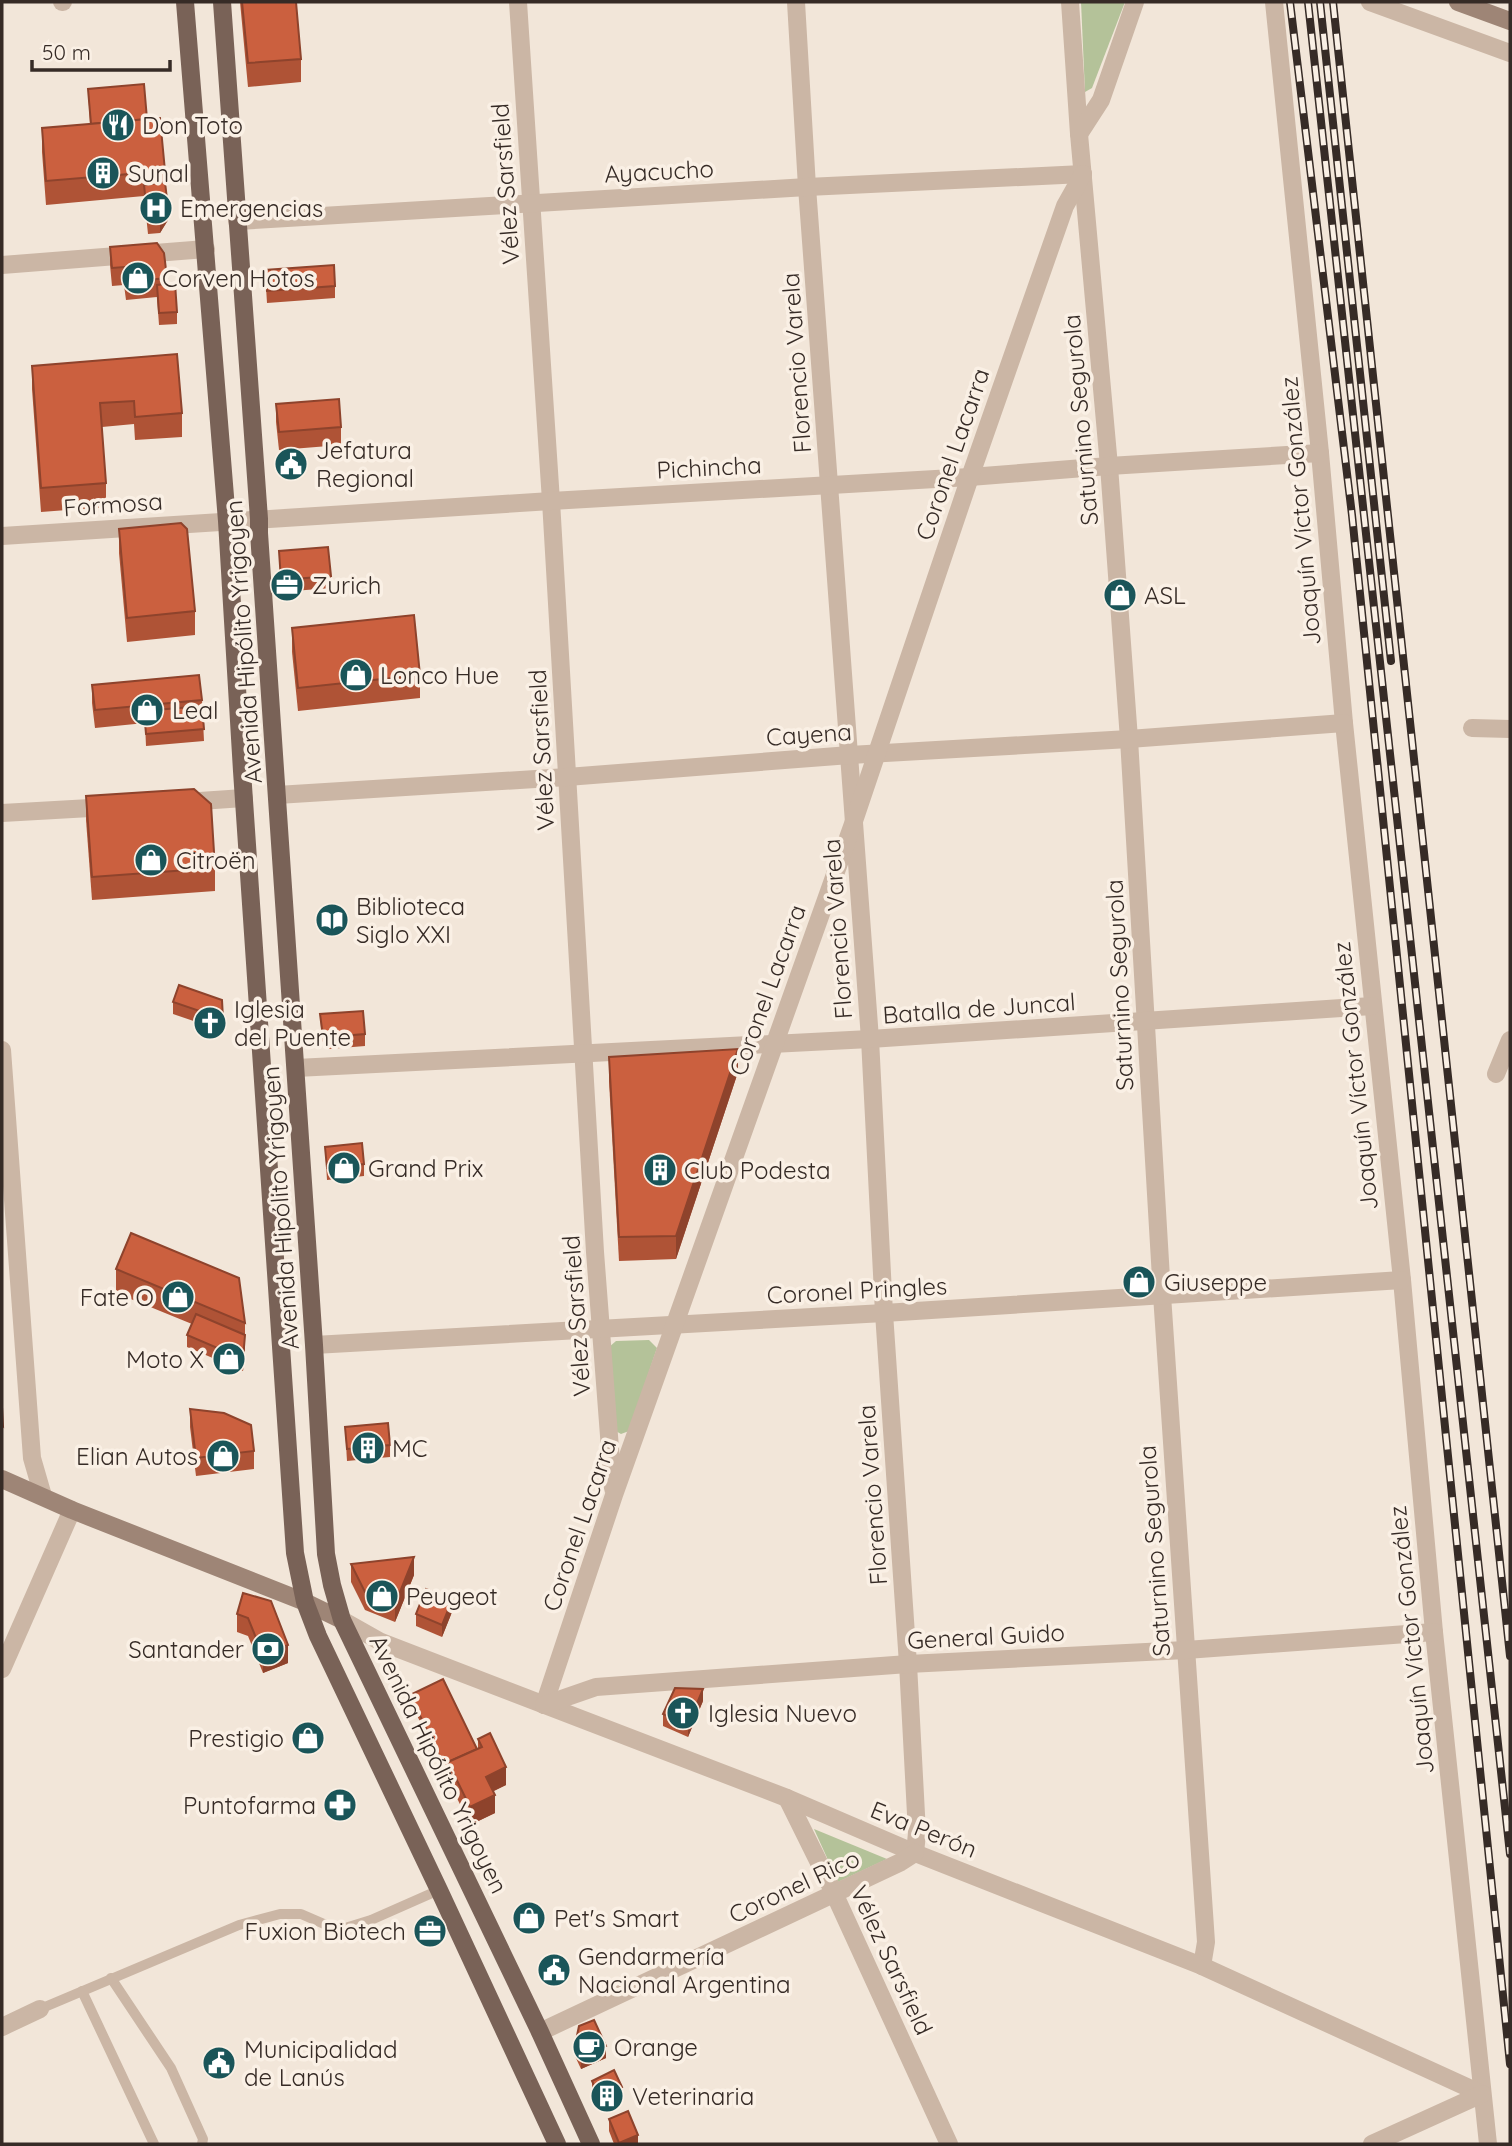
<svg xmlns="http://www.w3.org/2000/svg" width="1512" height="2146" font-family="Quicksand,sans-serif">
<rect width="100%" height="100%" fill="#f2e6d9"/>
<g fill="#b4c299">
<path d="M1081,2H1125L1092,88L1085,92Z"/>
<path d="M649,1340L657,1348L629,1431L621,1434L614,1430L608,1348L616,1341Z"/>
<path d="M814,1829L887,1859L838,1882Z"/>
</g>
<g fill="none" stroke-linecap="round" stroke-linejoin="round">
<g stroke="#cbb6a5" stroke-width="10">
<path d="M111,1978L171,2068L203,2139L202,2144"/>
<path d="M82,1991L154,2144"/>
<path d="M40,2009L239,1925L280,1914H301L331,1927L342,1929L371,1920L439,1890"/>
</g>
<g stroke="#cbb6a5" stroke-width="18">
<path d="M62,2H63"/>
<path d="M518,2L551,501L595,1252L613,1488"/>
<path d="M796,2L807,187L870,1039L884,1313L908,1664L917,1833L915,1853"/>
<path d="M1070,2L1079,134L1109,466L1129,739L1162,1295L1206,1942L1202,1966"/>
<path d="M1274,2L1320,453L1344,723L1402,1280L1434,1632L1488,2144"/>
<path d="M1370,2L1510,53"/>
<path d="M1079,134L1101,100L1135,2"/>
<path d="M237,221L807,187L1083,174"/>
<path d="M2,265L206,249"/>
<path d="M2,536L551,501L970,477L1109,466L1320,453"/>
<path d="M1472,728L1510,729"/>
<path d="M277,795L567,777L850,755L1129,739L1344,723"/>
<path d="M185,802L244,798"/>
<path d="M2,813L108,807"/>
<path d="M2,1050L32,1458L43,1496"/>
<path d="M296,1068L870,1039L1372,1006"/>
<path d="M1496,1074L1510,1040"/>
<path d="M314,1345L884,1313L1402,1280"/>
<path d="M342,1620L381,1642L787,1798L915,1853L1202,1966L1482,2094"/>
<path d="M2,1669L72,1510"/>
<path d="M544,1705L614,1495L854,821L970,477L1065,206L1083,174"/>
<path d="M544,1705L596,1687L908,1664L1186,1650L1434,1632"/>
<path d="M787,1798L834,1893L949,2144"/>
<path d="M2,2027L40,2009"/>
<path d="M540,2032L901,1862L915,1853"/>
<path d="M1372,2144L1482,2094"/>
</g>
<g stroke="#9e8576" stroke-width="18">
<path d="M1458,2L1510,21"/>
<path d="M2,1479L72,1510L305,1602L342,1620"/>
</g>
<g stroke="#796257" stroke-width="18">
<path d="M185,2L227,521L242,771L295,1553L305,1602L318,1636L439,1890L557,2144"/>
<path d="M222,2L259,519V533L314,1345L326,1554L332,1585L342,1620L540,2032L591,2144"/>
</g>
<defs>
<g id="rail">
<path d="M1290,2L1352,515L1510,2064"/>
<path d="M1308,2L1510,1854"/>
<path d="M1320,2L1391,661"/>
<path d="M1333,2L1510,1656"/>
</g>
</defs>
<use href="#rail" stroke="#362b26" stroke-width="8"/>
<use href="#rail" stroke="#faf0e5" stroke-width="5" stroke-dasharray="16" stroke-linecap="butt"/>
</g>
<g fill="#af5336">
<path d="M240,2H296L301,59V82L248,87Z"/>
<path d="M88,89L147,119L165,171L168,220L160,233L148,234L144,196L46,205L42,152V128L90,124Z"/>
<path d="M110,247L167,278V284L177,312V324L159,325L157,297L126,300L124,285L112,286L110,265Z"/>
<path d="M265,270L335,286V298L267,303Z"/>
<path d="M32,366L182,413V437L135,440L134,424L102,427L106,483V507L41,512L32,389Z"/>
<path d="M276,404L341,427V445L279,450L276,422Z"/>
<path d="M119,529L195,611V635L127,642L119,553Z"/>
<path d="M279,551L331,576V588L281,592Z"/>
<path d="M292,628L420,675V698L298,711L292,652Z"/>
<path d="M92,685L202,700L204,741L146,746L145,723L95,728L92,703Z"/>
<path d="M86,796L215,868V891L92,900L86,820Z"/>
<path d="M173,1002L223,1019V1031L173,1014Z"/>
<path d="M320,1014L365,1034V1046L329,1049L322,1041Z"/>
<path d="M609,1057L738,1072L676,1259L619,1261L609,1081Z"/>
<path d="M325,1147L364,1164V1176L327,1180Z"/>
<path d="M116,1269L245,1323V1347L243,1371L187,1347V1335L192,1324L116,1293Z"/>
<path d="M2,1407L3,1426V1444L2,1443Z"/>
<path d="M190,1409L254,1451V1469L196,1476L190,1427Z"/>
<path d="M345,1427L390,1445V1457L347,1461Z"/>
<path d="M351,1564L414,1575L395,1622L365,1610L351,1582Z"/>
<path d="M243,1593L288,1663L263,1673L248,1636L237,1632V1614Z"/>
<path d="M452,1612L442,1637L416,1626V1614Z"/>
<path d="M410,1695L477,1749L478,1748V1739L506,1785L493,1791L495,1813L470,1825L410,1701Z"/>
<path d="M703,1701L688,1737L663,1726V1714Z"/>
<path d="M575,2045L606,2058L581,2069L575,2056Z"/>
<path d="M592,2081L622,2099L600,2110L592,2093Z"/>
<path d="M609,2119L638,2144H614L609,2131Z"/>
</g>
<g fill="#8e432c">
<path d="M168,208V220L160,233V221Z"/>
<path d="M738,1049V1072L676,1259V1236Z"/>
<path d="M245,1335V1347L243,1371V1359Z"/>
<path d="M414,1557V1575L395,1622V1604Z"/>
<path d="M452,1600V1612L442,1637V1625Z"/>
<path d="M288,1645V1663L263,1673V1655Z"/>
<path d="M703,1689V1701L688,1737V1725Z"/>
<path d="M506,1767V1785L486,1795V1777Z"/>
<path d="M495,1795V1813L470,1825V1807Z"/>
<path d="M606,2046V2058L581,2069V2057Z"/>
<path d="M622,2087V2099L600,2110V2098Z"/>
<path d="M638,2135V2144H619V2143Z"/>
</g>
<g fill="#cb603f" stroke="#8e432c" stroke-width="2">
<path d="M242,2H296L301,59L248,63Z"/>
<path d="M144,84L147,119L91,124L88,89Z"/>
<path d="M160,118L165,171L46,181L42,128Z"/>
<path d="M165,182L168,208L160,221L148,222L144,185Z"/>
<path d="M157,243L164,253L167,278L126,282L124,267L112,268L110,247Z"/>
<path d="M334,265L335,286L267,291L265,270Z"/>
<path d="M175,283L177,312L159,313L157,285Z"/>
<path d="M177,354L182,413L135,417L134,401L100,403L106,483L41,488L32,366Z"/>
<path d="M339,399L341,427L279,432L276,404Z"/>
<path d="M181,523L187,529L195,611L127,618L119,529Z"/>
<path d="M328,547L331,576L281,580L279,551Z"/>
<path d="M414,615L420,675L298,688L292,628Z"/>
<path d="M199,675L202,700L95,710L92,685Z"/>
<path d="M202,706L204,729L146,734L144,711Z"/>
<path d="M194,789L211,804L215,868L92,877L86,796Z"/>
<path d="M179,985L222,1000L223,1019L173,1002Z"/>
<path d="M363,1011L365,1034L329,1037L322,1029L320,1014Z"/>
<path d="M738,1049L676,1236L619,1237L609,1057Z"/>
<path d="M362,1143L364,1164L327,1168L325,1147Z"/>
<path d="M131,1233L239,1278L245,1323L116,1269Z"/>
<path d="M196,1314L245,1335L243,1359L187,1335Z"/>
<path d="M2,1407L3,1426L2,1425Z"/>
<path d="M190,1409L224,1413L251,1425L254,1451L196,1458Z"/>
<path d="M388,1423L390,1445L347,1449L345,1427Z"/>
<path d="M414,1557L395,1604L365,1592L351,1564Z"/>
<path d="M426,1589L452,1600L442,1625L416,1614Z"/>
<path d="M243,1593L271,1601L288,1645L263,1655L248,1618L237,1614Z"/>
<path d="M443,1679L477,1749L448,1762V1774L410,1695Z"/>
<path d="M675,1688L703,1689L688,1725L663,1714Z"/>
<path d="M490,1733L506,1767L486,1777L495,1795L470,1807L448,1762L482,1747L478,1739Z"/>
<path d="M594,2020L606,2046L581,2057L575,2045L579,2026Z"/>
<path d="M614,2070L622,2087L600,2098L592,2081Z"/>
<path d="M628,2111L638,2135L619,2143L609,2119Z"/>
</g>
<defs>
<symbol id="restaurant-disc" viewBox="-11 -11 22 22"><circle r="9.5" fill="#1a5559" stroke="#faf0e5"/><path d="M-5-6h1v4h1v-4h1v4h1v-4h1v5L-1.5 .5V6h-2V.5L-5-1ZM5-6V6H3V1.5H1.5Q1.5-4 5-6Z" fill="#fff"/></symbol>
<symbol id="building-disc" viewBox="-11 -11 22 22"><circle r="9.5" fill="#1a5559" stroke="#faf0e5"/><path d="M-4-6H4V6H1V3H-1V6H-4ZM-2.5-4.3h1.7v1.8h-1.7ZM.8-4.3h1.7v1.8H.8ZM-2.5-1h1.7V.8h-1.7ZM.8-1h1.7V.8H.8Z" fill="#fff"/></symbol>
<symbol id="hospital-disc" viewBox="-11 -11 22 22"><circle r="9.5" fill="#1a5559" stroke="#faf0e5"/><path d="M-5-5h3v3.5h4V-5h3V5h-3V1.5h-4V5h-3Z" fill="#fff"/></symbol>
<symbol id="shop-disc" viewBox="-11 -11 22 22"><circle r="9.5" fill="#1a5559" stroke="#faf0e5"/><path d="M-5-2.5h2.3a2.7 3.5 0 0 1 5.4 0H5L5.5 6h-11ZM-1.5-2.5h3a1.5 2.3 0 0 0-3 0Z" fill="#fff"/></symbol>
<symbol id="civic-disc" viewBox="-11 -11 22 22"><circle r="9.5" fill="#1a5559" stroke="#faf0e5"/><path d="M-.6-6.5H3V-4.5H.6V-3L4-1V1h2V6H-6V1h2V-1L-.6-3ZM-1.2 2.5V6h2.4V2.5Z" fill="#fff"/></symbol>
<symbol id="office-disc" viewBox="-11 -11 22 22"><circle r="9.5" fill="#1a5559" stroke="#faf0e5"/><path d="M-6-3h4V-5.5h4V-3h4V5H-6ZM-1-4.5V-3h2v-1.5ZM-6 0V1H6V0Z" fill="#fff"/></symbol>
<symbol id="library-disc" viewBox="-11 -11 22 22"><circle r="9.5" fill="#1a5559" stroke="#faf0e5"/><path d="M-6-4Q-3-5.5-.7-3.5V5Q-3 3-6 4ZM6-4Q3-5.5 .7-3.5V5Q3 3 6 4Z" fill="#fff"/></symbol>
<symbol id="church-disc" viewBox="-11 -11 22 22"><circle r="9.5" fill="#1a5559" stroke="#faf0e5"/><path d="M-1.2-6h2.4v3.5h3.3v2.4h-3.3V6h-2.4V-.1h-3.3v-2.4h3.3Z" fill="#fff"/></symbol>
<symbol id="bank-disc" viewBox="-11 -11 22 22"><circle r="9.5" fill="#1a5559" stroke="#faf0e5"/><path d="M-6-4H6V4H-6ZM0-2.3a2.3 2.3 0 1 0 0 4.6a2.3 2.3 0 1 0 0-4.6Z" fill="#fff"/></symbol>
<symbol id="pharmacy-disc" viewBox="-11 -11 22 22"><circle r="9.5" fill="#1a5559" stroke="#faf0e5"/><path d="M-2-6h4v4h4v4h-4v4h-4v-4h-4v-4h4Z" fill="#fff"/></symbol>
<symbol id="cafe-disc" viewBox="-11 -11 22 22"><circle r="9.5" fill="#1a5559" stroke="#faf0e5"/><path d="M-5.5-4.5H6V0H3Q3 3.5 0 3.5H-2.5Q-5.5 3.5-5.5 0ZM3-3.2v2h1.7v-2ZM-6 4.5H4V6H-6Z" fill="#fff"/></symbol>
</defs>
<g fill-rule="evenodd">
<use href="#restaurant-disc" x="99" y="106" width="38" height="38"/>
<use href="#building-disc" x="84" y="154" width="38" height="38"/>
<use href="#hospital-disc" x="137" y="189" width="38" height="38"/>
<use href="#shop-disc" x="119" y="259" width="38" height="38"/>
<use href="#civic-disc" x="272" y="445" width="38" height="38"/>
<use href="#office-disc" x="268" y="566" width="38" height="38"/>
<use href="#shop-disc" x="1101" y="576" width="38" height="38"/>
<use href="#shop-disc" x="337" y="656" width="38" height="38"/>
<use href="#shop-disc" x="128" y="691" width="38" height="38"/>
<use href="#shop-disc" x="132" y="841" width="38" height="38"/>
<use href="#library-disc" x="313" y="901" width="38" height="38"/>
<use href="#church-disc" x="191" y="1004" width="38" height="38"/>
<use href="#shop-disc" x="325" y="1149" width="38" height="38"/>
<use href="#building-disc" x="641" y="1151" width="38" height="38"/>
<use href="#shop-disc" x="1120" y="1263" width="38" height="38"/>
<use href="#shop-disc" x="159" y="1278" width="38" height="38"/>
<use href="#shop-disc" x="210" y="1340" width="38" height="38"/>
<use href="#building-disc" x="349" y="1429" width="38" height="38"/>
<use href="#shop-disc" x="204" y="1437" width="38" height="38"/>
<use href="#shop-disc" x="363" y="1577" width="38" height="38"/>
<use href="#bank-disc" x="249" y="1630" width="38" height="38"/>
<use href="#church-disc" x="664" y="1694" width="38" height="38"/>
<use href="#shop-disc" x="289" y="1719" width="38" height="38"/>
<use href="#pharmacy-disc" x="321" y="1786" width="38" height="38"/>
<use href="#shop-disc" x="510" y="1899" width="38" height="38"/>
<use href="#office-disc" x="411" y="1912" width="38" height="38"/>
<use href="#civic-disc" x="535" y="1951" width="38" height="38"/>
<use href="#cafe-disc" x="570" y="2028" width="38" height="38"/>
<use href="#civic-disc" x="200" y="2044" width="38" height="38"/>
<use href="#building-disc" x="588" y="2077" width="38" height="38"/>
</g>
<g text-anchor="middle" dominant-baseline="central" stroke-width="7" stroke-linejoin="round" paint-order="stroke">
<g font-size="24" fill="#362b26" stroke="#faf0e5" text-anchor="start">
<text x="142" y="125">Don Toto</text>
<text x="128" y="173">Sunal</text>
<text x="180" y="208">Emergencias</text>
<text x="162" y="278">Corven Hotos</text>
<text x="316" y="450">Jefatura<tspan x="316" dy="28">Regional</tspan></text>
<text x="312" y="585">Zurich</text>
<text x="1144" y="595">ASL</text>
<text x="380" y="675">Lonco Hue</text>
<text x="172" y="710">Leal</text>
<text x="176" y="860">Citroën</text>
<text x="356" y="906">Biblioteca<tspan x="356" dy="28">Siglo XXI</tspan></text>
<text x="234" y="1009">Iglesia<tspan x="234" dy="28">del Puente</tspan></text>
<text x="368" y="1168">Grand Prix</text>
<text x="684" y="1170">Club Podesta</text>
<text x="1164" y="1282">Giuseppe</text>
<text x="154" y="1297" text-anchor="end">Fate O</text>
<text x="204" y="1359" text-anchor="end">Moto X</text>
<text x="392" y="1448">MC</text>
<text x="198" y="1456" text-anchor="end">Elian Autos</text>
<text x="406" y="1596">Peugeot</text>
<text x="244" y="1649" text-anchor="end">Santander</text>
<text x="708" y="1713">Iglesia Nuevo</text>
<text x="284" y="1738" text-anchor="end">Prestigio</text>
<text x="316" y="1805" text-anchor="end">Puntofarma</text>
<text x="554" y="1918">Pet's Smart</text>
<text x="406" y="1931" text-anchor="end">Fuxion Biotech</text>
<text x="578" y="1956">Gendarmería<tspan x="578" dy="28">Nacional Argentina</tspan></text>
<text x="614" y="2047">Orange</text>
<text x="244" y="2049">Municipalidad<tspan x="244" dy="28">de Lanús</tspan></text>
<text x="632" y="2096">Veterinaria</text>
</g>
<g font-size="24" fill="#362b26" stroke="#faf0e5">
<text transform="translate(659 171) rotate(-3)">Ayacucho</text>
<text transform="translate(505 184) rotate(-94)">Vélez Sarsfield</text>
<text transform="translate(796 363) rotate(-94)">Florencio Varela</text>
<text transform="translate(1080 420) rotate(-95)">Saturnino Segurola</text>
<text transform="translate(952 454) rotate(-71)">Coronel Lacarra</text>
<text transform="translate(709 467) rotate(-3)">Pichincha</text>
<text transform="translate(113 504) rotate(-4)">Formosa</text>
<text transform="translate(1300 511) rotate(-95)">Joaquín Víctor González</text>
<text transform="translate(243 642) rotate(-94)">Avenida Hipólito Yrigoyen</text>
<text transform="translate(809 734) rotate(-4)">Cayena</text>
<text transform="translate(541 750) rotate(-93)">Vélez Sarsfield</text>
<text transform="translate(837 929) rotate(-94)">Florencio Varela</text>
<text transform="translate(1119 985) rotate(-93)">Saturnino Segurola</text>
<text transform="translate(767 990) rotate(-70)">Coronel Lacarra</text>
<text transform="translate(979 1008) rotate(-4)">Batalla de Juncal</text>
<text transform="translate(1355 1076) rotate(-96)">Joaquín Víctor González</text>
<text transform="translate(280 1208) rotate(-94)">Avenida Hipólito Yrigoyen</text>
<text transform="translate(857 1290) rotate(-3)">Coronel Pringles</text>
<text transform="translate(576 1316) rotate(-94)">Vélez Sarsfield</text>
<text transform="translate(872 1495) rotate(-94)">Florencio Varela</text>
<text transform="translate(579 1525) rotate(-71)">Coronel Lacarra</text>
<text transform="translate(1154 1551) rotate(-94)">Saturnino Segurola</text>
<text transform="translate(986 1636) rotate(-3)">General Guido</text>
<text transform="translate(1411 1640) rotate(-96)">Joaquín Víctor González</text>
<text transform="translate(439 1764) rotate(64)">Avenida Hipólito Yrigoyen</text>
<text transform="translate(924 1829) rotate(22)">Eva Perón</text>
<text transform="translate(794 1886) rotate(-25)">Coronel Rico</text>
<text transform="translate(892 1960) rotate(65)">Vélez Sarsfield</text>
</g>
</g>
<rect width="1512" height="2146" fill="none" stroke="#362b26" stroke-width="7"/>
<path d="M32 60v10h138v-10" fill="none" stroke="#362b26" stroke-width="3.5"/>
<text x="42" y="60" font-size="21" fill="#362b26" stroke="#faf0e5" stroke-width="5" paint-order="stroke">50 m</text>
</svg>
